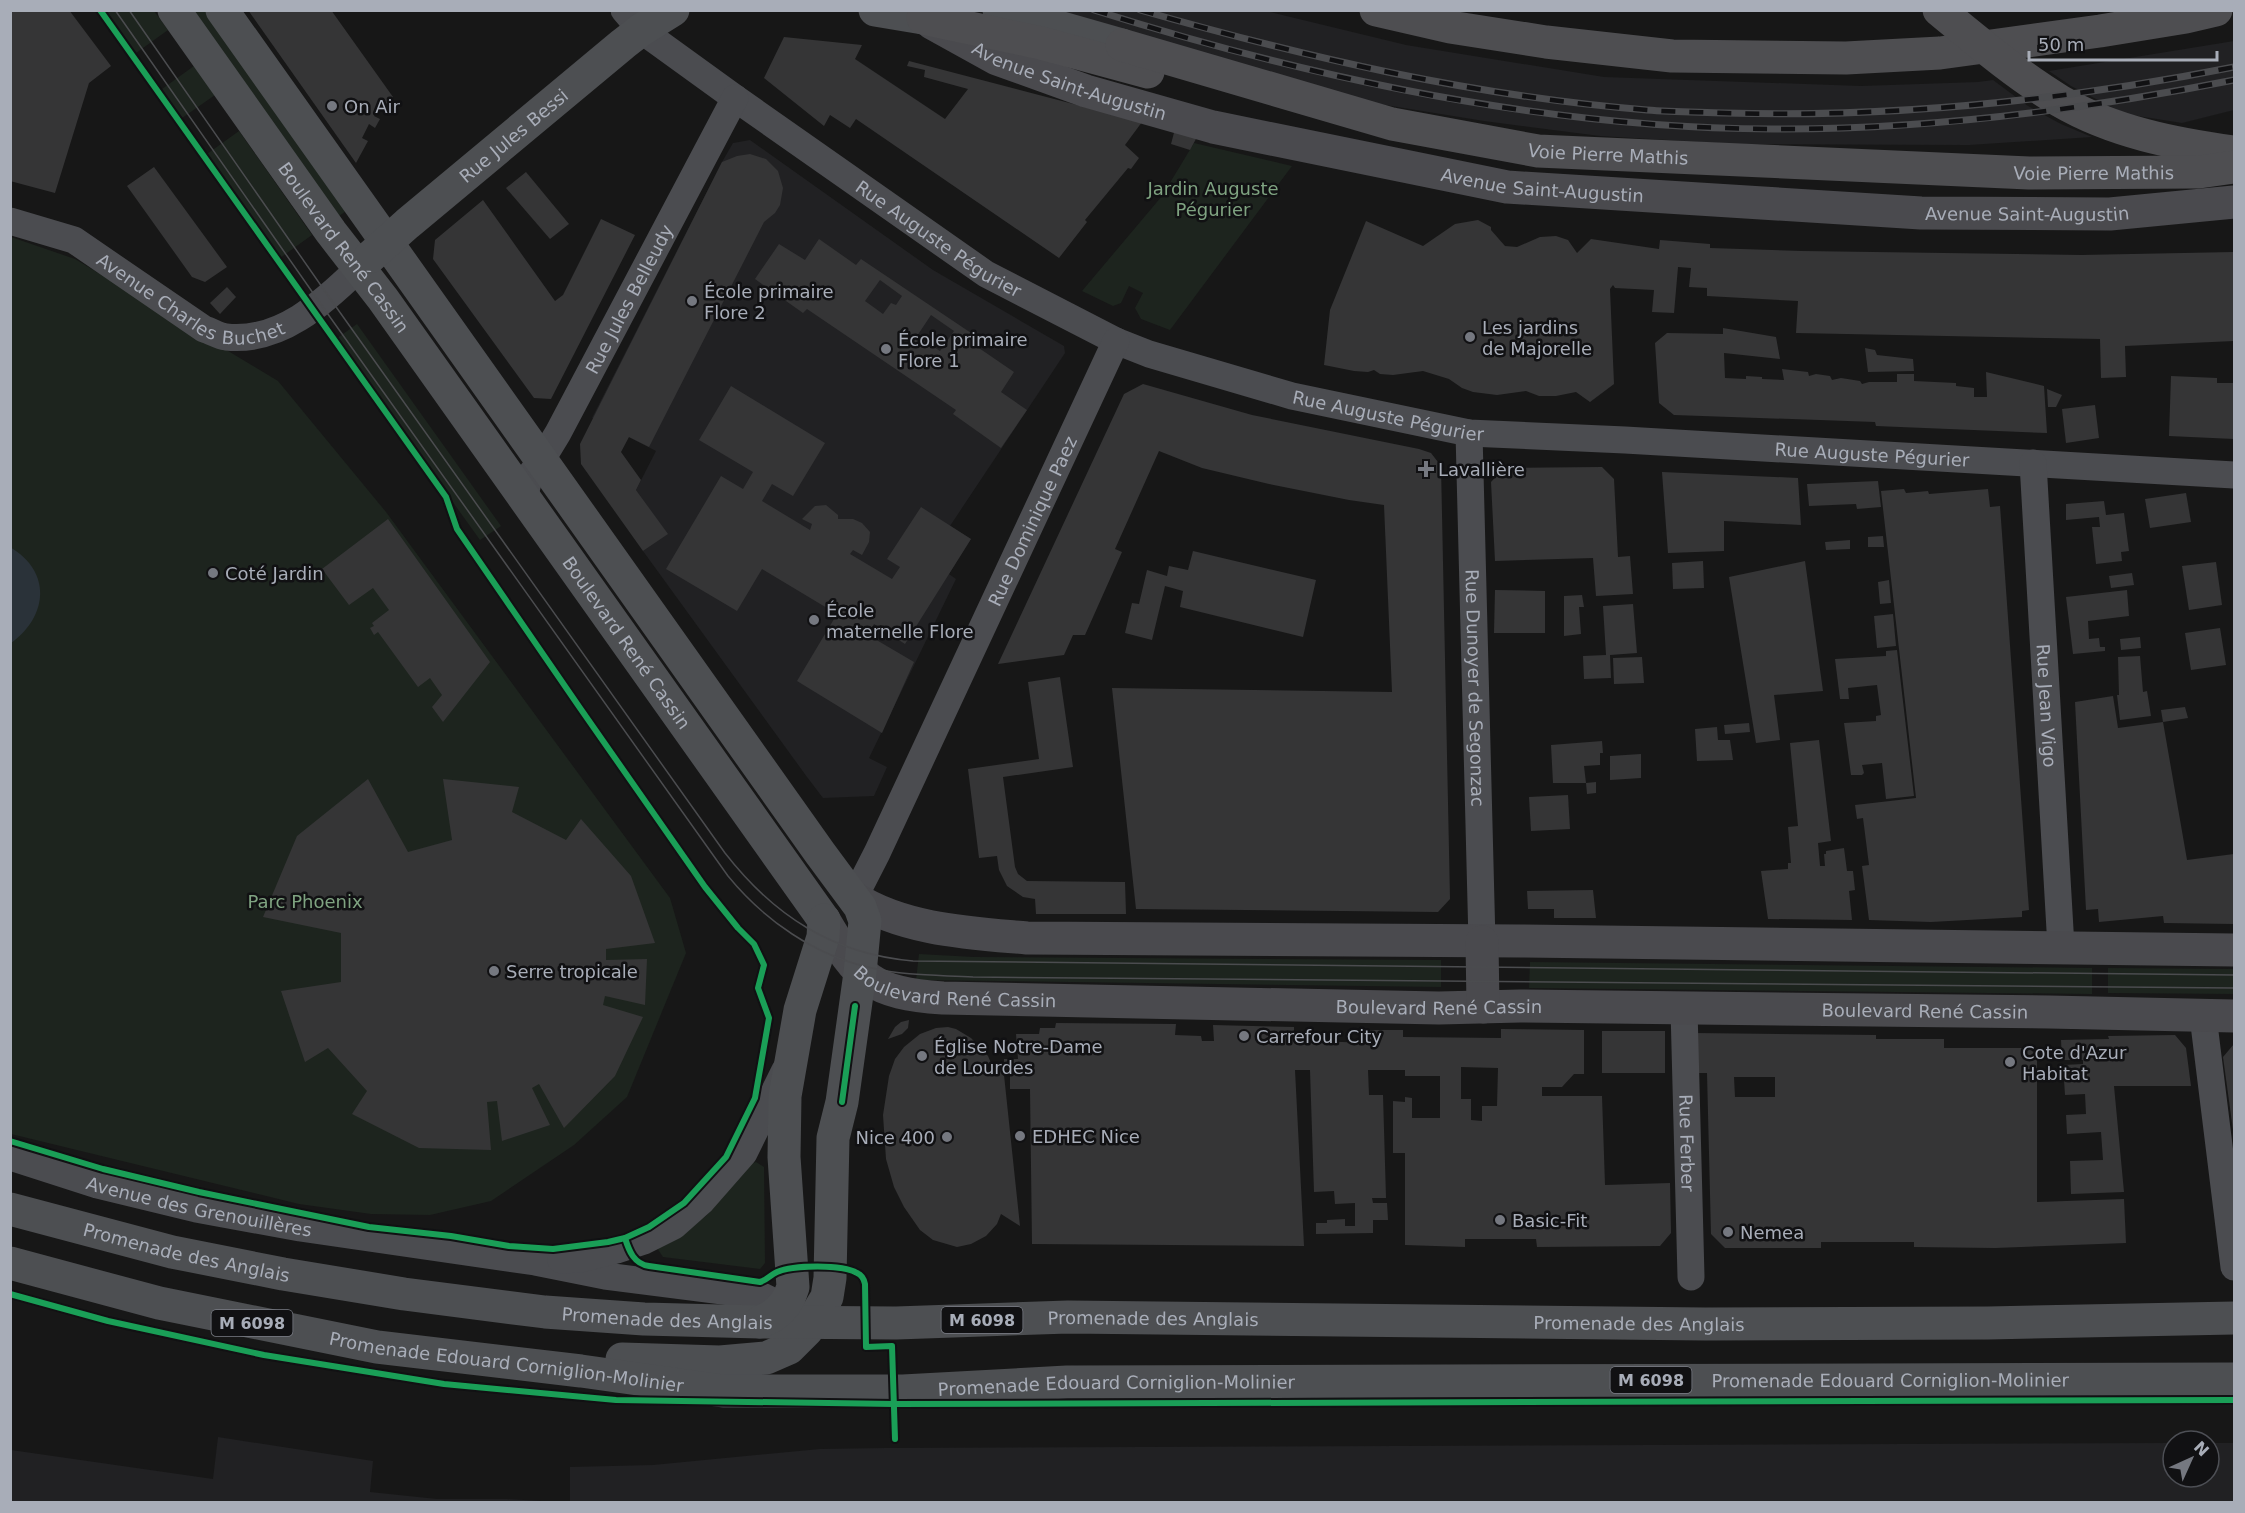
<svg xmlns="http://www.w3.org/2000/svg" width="2245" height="1513" font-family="'DejaVu Sans',sans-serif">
<rect width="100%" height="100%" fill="#171717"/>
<g fill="#212123">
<path d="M1045,11H1266L1406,45L1604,77L1861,86L1978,82L1993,80L2028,106L2061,124L2092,137L1969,145L1735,144L1600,136L1484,121L1379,104Z"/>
<path d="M2234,41V110L2182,123L2125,114L2071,86L2049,71Z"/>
<path d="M750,140L933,270L1064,346L1065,353L950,526L971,539L949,574L956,579L869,758L887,767L874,796L823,798L807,777L643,551L667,534L636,490L656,451L592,418L722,162L733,143Z"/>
<path d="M218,1437L373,1461L370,1492L437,1499H506L557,1502H11V1450L213,1479Z"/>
<path d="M2173,1443V1477H2209V1443H2234V1502H570V1467L653,1465L820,1449L886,1448Z"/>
</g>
<g fill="#1d241e">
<path d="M105,11H154L168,30L136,53Z"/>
<path d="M194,11H208L349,209L339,216Z"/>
<path d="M194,66L215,95L182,118L162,89Z"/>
<path d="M239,131L312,235L280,258L207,154Z"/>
<path d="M1194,143L1292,166L1170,330L1141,319L1135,308L1143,293L1129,286L1121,303L1113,306L1082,291L1162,196Z"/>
<path d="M11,237L75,259L278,381L386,512L670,898L686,953L627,1097L574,1145L491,1201L430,1215L371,1214L299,1204L11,1134Z"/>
<path d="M357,324L501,526L480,540L336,339Z"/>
<path d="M919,954L974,957L1441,960V987L916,980Z"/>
<path d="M1530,962L2092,968V994L1529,988Z"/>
<path d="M2108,968L2234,969V994L2108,993Z"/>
<path d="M756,1162L764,1167L765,1263L760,1269L663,1257L657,1248L706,1216L746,1171L749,1164Z"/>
</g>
<path fill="#2a3239" d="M10,547C52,572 48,616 11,643Z"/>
<g fill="#353536" fill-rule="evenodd">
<path d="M10,10H69L111,66L89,83L55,193L10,181Z"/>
<path d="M248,10H331L393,97L387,107L381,103L374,116L380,119L375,128L369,124L362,138L368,141L356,163Z"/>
<path d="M784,37L862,45L855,59L945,119L968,89L924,77L925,70L907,66L909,61L1142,122L1125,145L1139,158L1131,169L1128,168L1085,220L1087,222L1059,258L856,119L850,128L830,115L824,126L764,78Z"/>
<path d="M1175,129L1197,137L1190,150L1171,144Z"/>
<path d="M750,154L766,159L778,171L783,188L780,205L775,213L764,222L649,447L629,437L621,452L641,480L636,490L668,534L643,551L581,464L580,444L722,162L737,156Z"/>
<path d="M154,167L227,267L205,282L192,277L127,186Z"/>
<path d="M526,172L569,224L550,239L506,188Z"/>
<path d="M483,200L555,301L563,295L601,219L635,235L551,399L534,398L433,259L435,240Z"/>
<path d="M1478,220L1491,227V230L1505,246L1517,247L1540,237L1556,236L1568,240L1577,253L1591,239L1659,249L1660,240L1710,244V248L1802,251L2081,255L2234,252V341L2125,346L2126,377L2101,378L2100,339L1796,333L1798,301L1707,296V288L1689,287L1691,268L1678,267L1674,313L1652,312L1654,290L1615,288L1613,285L1610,289L1614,384L1590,402L1576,392L1556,396H1539L1526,391L1497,395L1473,392L1462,388L1449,379L1423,371L1393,375L1380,374L1374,370L1368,372L1354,371L1324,365L1330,310L1366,221L1423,246L1455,224Z"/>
<path d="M819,239L856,265L861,259L980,339L976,346L1014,372L1001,392L1027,410L1001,448L953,414L956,410L807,309L803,313L755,279L779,244L805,260ZM880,280L902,296L896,305L891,303L883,314L865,301ZM931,315L954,331L940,351L917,336Z"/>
<path d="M227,287L236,297L220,314L210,303Z"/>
<path d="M1723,328L1776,337L1780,359L1724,353L1725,378L1746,379V376L1762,377V379L1784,380L1782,369L1808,372L1809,376L1816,374L1830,376L1832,380L1841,378L1860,381L1862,384L1869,382H1897V374H1914V381L1956,383V386L1974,388V397H1987L1986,372L2044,386L2047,433L1876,426L1875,422L1674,415L1659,403L1655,343L1667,333L1723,334Z"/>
<path d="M1865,348L1875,350L1877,355L1913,359L1914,371L1868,372Z"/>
<path d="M2171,376L2217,378V383H2234V439L2169,436Z"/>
<path d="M1143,384L1252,415L1419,449L1431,453L1441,466L1450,899L1438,912L1136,909L1112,688L1392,692L1384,505L1349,500L1269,484L1202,468L1159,451L1115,549L1122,552L1085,635H1073L1064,655L998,664L1124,394Z"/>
<path d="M731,386L825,443L793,496L772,484L762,501L810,530L812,524L802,519L815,506L826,505L838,515V519H853L862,523L870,532L869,542L862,555L853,550L850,554L892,579L900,567L887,559L921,507L971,539L905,644L874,624L868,635L914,662L882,733L797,681L837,614L762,569L737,611L666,569L721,476L743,489L753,472L699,440Z"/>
<path d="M2047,389L2062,395L2056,407H2048Z"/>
<path d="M2095,405L2099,438L2066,443L2062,409Z"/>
<path d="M1602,467L1614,479L1618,557L1630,556L1633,594L1596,596L1593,558L1495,561L1491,482L1504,468Z"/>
<path d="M1662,472L1798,478L1801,525L1724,521V551L1668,553Z"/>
<path d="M1878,481L1881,507L1857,509L1856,504L1809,506L1807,484Z"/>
<path d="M1904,489L1906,493L1928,491L1929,494L1988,489L1990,507L2000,506L2029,910L2022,911V917L1931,922L1869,920L1862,866L1869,865L1863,818L1857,819L1855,805L1916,798L1881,491Z"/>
<path d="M2186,493L2191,522L2150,528L2145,499Z"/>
<path d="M2104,501L2106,515L2124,513L2129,551L2121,552L2122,561L2096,564L2092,527H2100L2099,517L2066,520V504Z"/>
<path d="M388,519L490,662L443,722L432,707L442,695L430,678L418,687L378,632L374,635L370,628L374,626L372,623L389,610L373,588L349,605L322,569Z"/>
<path d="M1883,536L1884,547H1868V537Z"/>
<path d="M1850,540V549L1826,550L1825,542Z"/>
<path d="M1193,551L1316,580L1303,637L1180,607L1183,591L1165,586L1152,640L1125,633L1132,603L1139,604L1147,570L1167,576L1169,566L1188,570Z"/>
<path d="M1703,561L1704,588L1673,589L1672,563Z"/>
<path d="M1805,561L1823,691L1774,695L1780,740L1756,743L1729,577Z"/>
<path d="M2216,562L2222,605L2189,610L2182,566Z"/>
<path d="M2132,573L2134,585L2111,588L2109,576Z"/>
<path d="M1889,580L1891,603L1880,604L1878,582Z"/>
<path d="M1495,590L1545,591V633H1494Z"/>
<path d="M2127,590L2129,616L2088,621L2089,639L2099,638L2100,647H2105V651L2073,654L2066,597Z"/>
<path d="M1582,595L1584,607H1579L1581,634L1564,636V596Z"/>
<path d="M1633,604L1637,653L1610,655L1611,678L1584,679L1583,656L1606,655L1603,606Z"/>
<path d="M1893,614L1896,646L1877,648L1874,616Z"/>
<path d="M2220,628L2226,665L2191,670L2185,633Z"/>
<path d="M2140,637L2141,648L2121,650L2120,639Z"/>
<path d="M1897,650L1914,796L1886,799L1882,763L1862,765L1864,773L1862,775H1851L1844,723L1876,721V716L1881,715L1877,685L1848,688L1849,699H1840L1835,659L1886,656V651Z"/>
<path d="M2140,656L2143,692L2147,691L2151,716L2120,720L2117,695H2119L2118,657Z"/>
<path d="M1642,657L1644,683L1614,684L1613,658Z"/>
<path d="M1060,677L1073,767L1003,777L1015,867L1018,874L1027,881L1125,882L1126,914H1036L1035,899L1023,897L1007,886L999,870L997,856L979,858L968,769L1039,759L1028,682Z"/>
<path d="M2113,696L2118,728L2163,722L2187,860L2234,854V924L2164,923L2163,916L2099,922L2098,909L2086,910L2075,702Z"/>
<path d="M2185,707L2188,718L2163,722L2161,710Z"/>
<path d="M1749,723L1750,732L1725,734L1724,725Z"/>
<path d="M1717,727L1718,740H1730L1733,760L1697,761L1695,729Z"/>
<path d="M1819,740L1831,841L1818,843L1820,866H1825L1824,854H1826V851L1844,848L1847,871H1853L1855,890L1849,891L1852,920L1768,919L1761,871L1788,869V863H1791L1788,827L1798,826L1790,743Z"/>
<path d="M1602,741L1603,753H1600V765L1584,766L1586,783H1553L1551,745Z"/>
<path d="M1641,754V778L1610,780V756Z"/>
<path d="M368,779L408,852L452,840L443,779L519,787L512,812L566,840L581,819L631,876L655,943L606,949V960L647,959L645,1005L605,996L603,1005L643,1017L615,1076L564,1128L539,1084L532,1088L550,1125L502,1141L497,1101L487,1102L491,1150L419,1148L352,1114L367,1091L328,1048L305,1062L281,991L341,982V933L263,917L297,836Z"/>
<path d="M1596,782V793L1587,794L1586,783Z"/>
<path d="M1568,795L1570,829L1531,831L1529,797Z"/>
<path d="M1593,890L1596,918H1554V909H1528L1527,891Z"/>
<path d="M909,1020L908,1028L902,1034L888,1039L895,1027L901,1022Z"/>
<path d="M1056,1023L1176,1024L1175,1035L1201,1036L1202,1041H1214L1213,1025L1294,1027V1040L1366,1043L1365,1030H1403V1037L1501,1038V1029L1584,1030V1074H1574L1562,1087H1542V1096H1602L1605,1185L1670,1183L1671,1233L1660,1246L1537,1247L1536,1239H1465V1247L1405,1245V1153H1393V1101L1405,1102V1097L1412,1098V1118H1440V1076H1405V1070H1368L1369,1095H1383L1386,1198H1372L1373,1203H1387L1388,1220H1373V1233L1316,1234V1223H1327V1220L1345,1219V1226H1355V1203L1335,1204L1334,1191L1314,1192L1310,1070H1295L1304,1246L1032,1244L1030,1089H1010V1075H1004L1020,1226L1001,1214L997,1224L986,1236L971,1244L957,1247L933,1240L920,1230L904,1207L894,1187L886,1159L883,1115L889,1076L895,1059L904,1047L920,1034L936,1028L948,1027L956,1029L971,1038L988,1056L994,1070L1004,1069V1059H1018L1016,1034H1039L1040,1028H1055ZM1461,1067L1498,1068L1497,1106H1482V1121L1471,1120V1099H1461Z"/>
<rect x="1602" y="1031" width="63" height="42"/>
<path d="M1693,1033L1876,1035V1039H1944V1048H2037V1202L2124,1199L2126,1243L1995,1248L1914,1247V1242H1821V1248H1725L1711,1234L1707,1073H1695ZM1734,1077H1775V1097H1735Z"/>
<path d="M2175,1035L2186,1048L2191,1086H2114L2124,1192L2071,1194L2070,1161L2103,1160L2101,1132L2067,1134L2066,1115L2086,1114L2085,1094L2065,1095L2063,1065L2083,1064V1060H2062L2061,1040L2109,1039L2108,1036Z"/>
<path d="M2234,1044V1129L2233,1130L2223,1057Z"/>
</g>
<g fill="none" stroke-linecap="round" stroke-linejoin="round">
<g stroke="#4b4c50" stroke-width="27">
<path id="s1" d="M624,10L641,30L735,98L986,274L1116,341L1149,354L1292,396L1469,433L1625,440L2234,475"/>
<path id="s2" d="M10,221L74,240L204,329C211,331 219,336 226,337C280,343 323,303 359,268"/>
<path id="s3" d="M1469,433L1482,942"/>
<path id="s4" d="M2033,463L2061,947"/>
<path id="s5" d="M524,498L530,475L541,461L558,433L735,98"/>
<path id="s6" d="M854,898L877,853L1116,341"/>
<path id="s7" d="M1684,1009L1691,1277"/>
<path d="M2203,1016L2234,1267"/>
<path id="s8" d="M10,1157L97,1185L196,1209L300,1228L535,1262L605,1276L762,1296L801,1315"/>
<path d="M561,1260L581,1259L617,1250L644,1241L674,1226L701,1202L744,1153L785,1070"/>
</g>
<g stroke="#4a4a4e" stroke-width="33">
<path id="s9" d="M932,23L997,59L1086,91L1213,127L1507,187L1921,213L2110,214L2234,202"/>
<path d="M854,898C904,930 970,933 1027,938L1521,941L2234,950"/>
<path id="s10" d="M824,920C859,980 872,993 943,998L1439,1008L1520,1006L2049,1012L2234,1016"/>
<path d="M1482,942L1483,1007"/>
</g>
<g stroke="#4d4f52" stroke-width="33">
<path id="s11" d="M174,10L331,232L383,299L824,920"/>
<path d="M222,10L820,853L860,907L865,921L860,973L842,1102L833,1138L830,1278L827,1297L807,1330L789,1348L766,1358L720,1362L622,1359"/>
<path d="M875,10L923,18"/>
<path d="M999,10L1122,45"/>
<path id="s12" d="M370,257L407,224L623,44L641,30L673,10"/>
<path id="s13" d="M10,1209L172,1252L283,1274L404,1294L545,1312L644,1319L760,1322L896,1323L1068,1317L1705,1324L1988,1323L2234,1318"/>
<path id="s14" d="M10,1263L159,1303L377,1347L581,1371L723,1391H903L1067,1382L2234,1379"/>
<path d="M760,1322C777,1316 788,1304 793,1287L784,1157L785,1096L800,1010L823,937L824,920"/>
</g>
<g stroke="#4e4e51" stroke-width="33">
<path d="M1376,10L1450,27L1546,42L1672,56L1846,58L1940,53L2100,31L2186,17L2216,10"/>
<path d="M1939,10C1978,42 2017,75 2060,101C2113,132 2175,144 2234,152"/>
<path d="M923,18L1041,43L1148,72"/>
<path id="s15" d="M1122,45L1392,124L1538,151L2029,173L2199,172L2234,167"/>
</g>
<g stroke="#4b4c4f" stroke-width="1.5">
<path d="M115,10L320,303L728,876C764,920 815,956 872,968C905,976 939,975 973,977L2234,988"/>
<path d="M129,10L329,297L725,853C774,916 833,954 913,961L2234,975"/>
</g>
<defs>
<g id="rail">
<path d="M1094,10C1313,79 1543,128 1773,129C1928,130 2082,110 2234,80"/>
<path d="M1140,10C1308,58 1473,96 1647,110C1673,112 1699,112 1725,113C1897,118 2067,100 2234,67"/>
</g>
</defs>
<use href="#rail" stroke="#4b4c4f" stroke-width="7"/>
<use href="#rail" stroke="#111113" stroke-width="4.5" stroke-dasharray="14" stroke-linecap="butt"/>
<defs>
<g id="cycleway">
<path d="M842,1102L855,1006"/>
<path d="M10,1141L103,1169L199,1192L369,1227L451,1236L509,1246L553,1249L608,1242L625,1238L649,1227L684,1203L726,1157L755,1098L769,1018L758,988L764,965L754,944L738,928L705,887L580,708L457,529L446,497L100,10"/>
<path d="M625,1238C629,1251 634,1264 649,1266L760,1282C767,1280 770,1275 777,1272C793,1265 842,1264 857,1273C862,1275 864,1279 865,1284L866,1347L892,1346L895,1439"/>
<path d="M10,1294L108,1321L264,1355L444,1384L616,1400L894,1404L2234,1400"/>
</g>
</defs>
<use href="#cycleway" stroke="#111113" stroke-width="10"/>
<use href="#cycleway" stroke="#1a9f57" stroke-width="6"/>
</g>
<g fill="#757880" stroke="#111113" stroke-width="2">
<circle cx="332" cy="106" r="6"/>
<circle cx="692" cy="301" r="6"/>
<circle cx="1470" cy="337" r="6"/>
<circle cx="886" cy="349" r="6"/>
<path d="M1423 460h6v6h6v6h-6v6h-6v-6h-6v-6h6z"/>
<circle cx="213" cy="573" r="6"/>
<circle cx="814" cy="620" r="6"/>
<circle cx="494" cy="971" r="6"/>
<circle cx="1244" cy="1036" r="6"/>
<circle cx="922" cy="1056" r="6"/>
<circle cx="2010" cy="1062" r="6"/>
<circle cx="1020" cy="1136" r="6"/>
<circle cx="947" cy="1137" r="6"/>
<circle cx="1500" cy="1220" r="6"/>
<circle cx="1728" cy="1232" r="6"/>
</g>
<g text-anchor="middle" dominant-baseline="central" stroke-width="5" stroke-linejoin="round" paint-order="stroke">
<g fill="#111113" stroke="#7b7e86" stroke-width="1.5">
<rect x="941.5" y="1307" width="81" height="26" rx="4.5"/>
<rect x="211.5" y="1310" width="81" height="26" rx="4.5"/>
<rect x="1610.5" y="1367" width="81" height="26" rx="4.5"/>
</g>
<g font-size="16" font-weight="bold" fill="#a8adb8">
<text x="982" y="1320">M 6098</text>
<text x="252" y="1323">M 6098</text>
<text x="1651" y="1380">M 6098</text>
</g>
<g font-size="18" fill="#a8adb8" stroke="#111113">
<text stroke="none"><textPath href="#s9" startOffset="150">Avenue Saint-Augustin</textPath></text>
<text stroke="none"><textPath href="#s12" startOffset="188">Rue Jules Bessi</textPath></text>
<text stroke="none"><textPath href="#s15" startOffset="500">Voie Pierre Mathis</textPath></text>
<text stroke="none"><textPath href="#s15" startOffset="986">Voie Pierre Mathis</textPath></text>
<text stroke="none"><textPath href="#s9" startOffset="636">Avenue Saint-Augustin</textPath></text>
<text stroke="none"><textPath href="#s9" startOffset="1122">Avenue Saint-Augustin</textPath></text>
<text stroke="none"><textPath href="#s1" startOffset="390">Rue Auguste Pégurier</textPath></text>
<text stroke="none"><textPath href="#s11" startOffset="292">Boulevard René Cassin</textPath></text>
<text stroke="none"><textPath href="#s2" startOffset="202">Avenue Charles Buchet</textPath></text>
<text stroke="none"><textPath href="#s5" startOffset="226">Rue Jules Belleudy</textPath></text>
<text stroke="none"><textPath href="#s1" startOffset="878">Rue Auguste Pégurier</textPath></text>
<text stroke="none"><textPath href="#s1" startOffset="1364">Rue Auguste Pégurier</textPath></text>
<text stroke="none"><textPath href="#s6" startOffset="417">Rue Dominique Paez</textPath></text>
<text stroke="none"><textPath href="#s11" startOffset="778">Boulevard René Cassin</textPath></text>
<text stroke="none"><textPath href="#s3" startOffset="255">Rue Dunoyer de Segonzac</textPath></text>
<text stroke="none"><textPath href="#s4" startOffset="243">Rue Jean Vigo</textPath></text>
<text stroke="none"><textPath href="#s10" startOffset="162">Boulevard René Cassin</textPath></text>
<text stroke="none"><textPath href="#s10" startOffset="648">Boulevard René Cassin</textPath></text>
<text stroke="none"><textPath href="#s10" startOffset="1134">Boulevard René Cassin</textPath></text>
<text stroke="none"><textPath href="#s7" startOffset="134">Rue Ferber</textPath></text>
<text stroke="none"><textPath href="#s8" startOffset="196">Avenue des Grenouillères</textPath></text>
<text stroke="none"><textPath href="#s13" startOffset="182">Promenade des Anglais</textPath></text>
<text stroke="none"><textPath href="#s13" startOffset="668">Promenade des Anglais</textPath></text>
<text stroke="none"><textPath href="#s13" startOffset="1154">Promenade des Anglais</textPath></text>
<text stroke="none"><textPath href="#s13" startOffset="1640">Promenade des Anglais</textPath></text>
<text stroke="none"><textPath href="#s14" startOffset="507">Promenade Edouard Corniglion-Molinier</textPath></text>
<text stroke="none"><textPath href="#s14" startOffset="1893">Promenade Edouard Corniglion-Molinier</textPath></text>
<text stroke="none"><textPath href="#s14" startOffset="1119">Promenade Edouard Corniglion-Molinier</textPath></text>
</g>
<g font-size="18" fill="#a8adb8" stroke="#111113" text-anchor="start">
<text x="344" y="106">On Air</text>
<text x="704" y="291">École primaire<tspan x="704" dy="21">Flore 2</tspan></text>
<text x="1482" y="327">Les jardins<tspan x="1482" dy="21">de Majorelle</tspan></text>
<text x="898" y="339">École primaire<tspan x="898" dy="21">Flore 1</tspan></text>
<text x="1438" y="469">Lavallière</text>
<text x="225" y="573">Coté Jardin</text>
<text x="826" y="610">École<tspan x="826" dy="21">maternelle Flore</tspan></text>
<text x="506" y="971">Serre tropicale</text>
<text x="1256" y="1036">Carrefour City</text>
<text x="934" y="1046">Église Notre-Dame<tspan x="934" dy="21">de Lourdes</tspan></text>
<text x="2022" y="1052">Cote d'Azur<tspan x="2022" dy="21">Habitat</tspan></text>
<text x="1032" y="1136">EDHEC Nice</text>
<text x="935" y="1137" text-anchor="end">Nice 400</text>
<text x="1512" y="1220">Basic-Fit</text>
<text x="1740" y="1232">Nemea</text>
</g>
<g font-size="18" fill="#7fa381" stroke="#111113">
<text x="1213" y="188">Jardin Auguste<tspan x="1213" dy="21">Pégurier</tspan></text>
<text x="305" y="901">Parc Phoenix</text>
</g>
</g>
<rect width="2245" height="1513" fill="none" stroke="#a8adb8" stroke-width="24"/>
<g transform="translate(2191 1459) rotate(45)"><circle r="28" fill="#111113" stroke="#4d4f55" stroke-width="1.5"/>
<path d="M0-4.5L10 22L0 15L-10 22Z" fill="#757880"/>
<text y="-9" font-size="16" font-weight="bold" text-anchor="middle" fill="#a8adb8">N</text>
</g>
<path d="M2029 51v9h188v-9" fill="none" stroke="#a8adb8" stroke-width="3"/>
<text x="2038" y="51" font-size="18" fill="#a8adb8" stroke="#111113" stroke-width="4.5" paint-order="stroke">50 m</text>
</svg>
